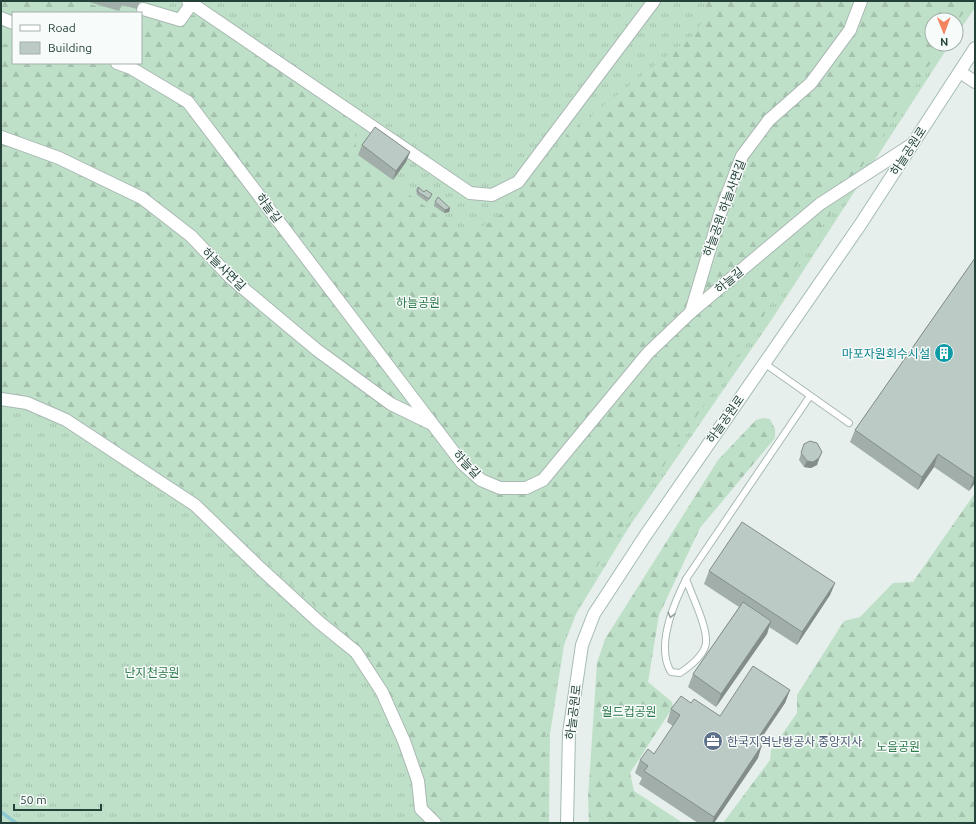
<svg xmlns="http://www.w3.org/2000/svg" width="976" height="824" font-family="Ubuntu,'Noto Sans KR',sans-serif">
<defs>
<pattern id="grass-tufts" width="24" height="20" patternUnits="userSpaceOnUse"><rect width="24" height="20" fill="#bfe0c8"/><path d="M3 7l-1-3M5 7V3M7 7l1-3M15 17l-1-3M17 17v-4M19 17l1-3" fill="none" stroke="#a4c1ad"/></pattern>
<pattern id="forest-firs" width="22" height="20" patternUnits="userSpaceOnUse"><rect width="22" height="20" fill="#bfe0c8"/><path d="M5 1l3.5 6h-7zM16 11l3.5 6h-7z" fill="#a4c1ad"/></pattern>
</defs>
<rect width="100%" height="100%" fill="#e6efeb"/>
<path fill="url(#grass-tufts)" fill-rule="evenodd" d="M1,1H975V8L956,35V20H932V44H950L772,319L629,527L576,614L564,645L550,734L549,823H1ZM13,13H141V63H13Z"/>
<g fill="url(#forest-firs)">
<path d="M1,1H80L120,13H128L13,14L1,8Z"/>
<path d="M705,1H971L956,24V20H932V44H943L574,601L559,641L545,735V823H440L425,809L421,782L358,646L201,499L33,394L1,387V45L13,44V63H141V14L188,16L196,15L344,112L353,122L357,156L453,227C474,230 482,229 499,216L570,132L692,36L703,22Z"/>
<path d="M763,418L770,419L775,429V438L700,528L659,615L648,682L672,702L673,707L630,773L634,791L683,823H589L588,798L597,663L605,639L718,460L756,420Z"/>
<path d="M975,493V823H723L770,760L771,750L797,713V695L844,621L860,617L893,583L913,582Z"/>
</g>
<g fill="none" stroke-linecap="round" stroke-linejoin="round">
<path stroke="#8ec9d4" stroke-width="3.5" d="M1,812L16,823"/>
<defs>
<g id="lane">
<path d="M764,363L849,423"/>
<path d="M686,579C691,594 711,633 705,647C701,658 689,667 680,673L671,672C655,646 674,603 686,579L810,396"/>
</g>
<g id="street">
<path d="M188,1L470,193L492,195L518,182L654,1"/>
<path d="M143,9L180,20L192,3"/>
<path d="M1,18L13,23"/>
<path d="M117,63L131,68L188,102L462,463L481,480L500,488H526L543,480L648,353L691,312L820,204L911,145"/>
<path d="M960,72L975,82"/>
<path d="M1,137L59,158L142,198L191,236L232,279L317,350L391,404L430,423"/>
<path d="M691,312L721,211L742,156L769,120L811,83L850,30L861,1"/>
<path d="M1,399L27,403L66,420L195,505L260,568L319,622L356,652L382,692L404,741L418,781L421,809L435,823"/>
</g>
<path id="secondary" d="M567,823L569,733L582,645L594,614L645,536L860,225L975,48"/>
</defs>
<use href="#lane" stroke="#a8b8b2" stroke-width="8"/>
<use href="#street" stroke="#a8b8b2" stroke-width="14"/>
<use href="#secondary" stroke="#a4bbb3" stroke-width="14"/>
<use href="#lane" stroke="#fff" stroke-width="6"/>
<use href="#street" stroke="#fff" stroke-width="12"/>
<use href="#secondary" stroke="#fff" stroke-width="12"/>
</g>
<g fill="#a1aea9">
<path d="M86,1H140L137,9L122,5L119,11Z"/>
<path d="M362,145L410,152L406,162L393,180L358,155Z"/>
<path d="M418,187L424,192L432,194L431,197L427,202L417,195L416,190Z"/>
<path d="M435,202L450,208L449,212L444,213L434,206Z"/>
<path d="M975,258V483L969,491L934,467L918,490L850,442L855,430Z"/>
<path d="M804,444L822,452L817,465L811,468L804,467L799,460Z"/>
<path d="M709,571L835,583L830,595L797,645L769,627L767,634L716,707L688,687L693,674L739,607L704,584Z"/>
<path d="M790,690L785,703L759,742L758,758L714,823H698L639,784L642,778L635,773L640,760L654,754L673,726L667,722L671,709L691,703L720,716Z"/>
</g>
<g fill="#838d89">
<path d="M410,152L406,162L393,180L396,171Z"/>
<path d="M450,208L449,212L444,213L445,210Z"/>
<path d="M938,454L934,467L918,490L922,477Z"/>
<path d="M819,458L817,465L811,468L804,467L807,461Z"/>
<path d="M975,477V483L969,491L974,478Z"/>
<path d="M835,583L830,595L797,645L802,632Z"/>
<path d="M771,621L767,634L716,707L721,694Z"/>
<path d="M790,690L785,703L751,753L756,741Z"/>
<path d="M762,745L758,758L714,823H712L714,817Z"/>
</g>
<g fill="#bbcac4" stroke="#838d89">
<path d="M375,127L410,152L396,171L362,145Z"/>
<path d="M418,187L424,192L426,190L432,194L429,199L418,192Z"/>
<path d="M438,197L450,208L445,210L435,202Z"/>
<path d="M975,258V477L974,478L938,454L922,477L855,430Z"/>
<path d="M810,441L817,443L822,452L819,458L813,462L807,461L801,453L804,444Z"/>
<path d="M742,522L835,583L802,632L709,571Z"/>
<path d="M743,602L771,621L721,694L693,674Z"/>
<path d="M753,666L790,690L756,741L762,745L714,817L644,771L648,766L640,760L648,749L654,754L680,715L671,709L681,696L691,703L694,699L720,716Z"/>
</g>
<defs><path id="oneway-chevron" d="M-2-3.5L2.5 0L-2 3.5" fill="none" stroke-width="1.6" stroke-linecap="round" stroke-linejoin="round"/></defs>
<use stroke="#92a09c" href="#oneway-chevron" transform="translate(671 615) rotate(104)"/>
<defs>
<symbol id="building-disc" viewBox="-11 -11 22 22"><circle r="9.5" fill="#0f9aa8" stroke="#f7fbf9"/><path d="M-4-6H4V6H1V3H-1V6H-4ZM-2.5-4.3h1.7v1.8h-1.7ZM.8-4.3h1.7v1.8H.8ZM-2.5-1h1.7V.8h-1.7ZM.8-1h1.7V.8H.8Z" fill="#fff"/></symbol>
<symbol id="office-disc" viewBox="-11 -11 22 22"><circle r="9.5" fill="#5c6f8a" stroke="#f7fbf9"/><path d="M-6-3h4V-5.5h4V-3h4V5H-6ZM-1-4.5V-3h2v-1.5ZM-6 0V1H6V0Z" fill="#fff"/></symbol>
</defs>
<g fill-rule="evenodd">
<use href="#building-disc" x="933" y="342" width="22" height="22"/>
<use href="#office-disc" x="702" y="730" width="22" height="22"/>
</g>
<g text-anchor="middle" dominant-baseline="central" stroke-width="3" stroke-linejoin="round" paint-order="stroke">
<g font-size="12" fill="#24423a" stroke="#f7fbf9">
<text transform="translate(908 151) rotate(-57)">하늘공원로</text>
<text transform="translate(269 208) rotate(53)">하늘길</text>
<text transform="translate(724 208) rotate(-70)">하늘공원 하늘사면길</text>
<text transform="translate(224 269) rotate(44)">하늘사면길</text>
<text transform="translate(729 280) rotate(-40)">하늘길</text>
<text transform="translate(725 419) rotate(-55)">하늘공원로</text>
<text transform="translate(467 464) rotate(46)">하늘길</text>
<text transform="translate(573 712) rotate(-83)">하늘공원로</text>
</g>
<g font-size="12" fill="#2d7a4b" stroke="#f7fbf9">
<text x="418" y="302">하늘공원</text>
<text x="152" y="672">난지천공원</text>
<text x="629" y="711">월드컵공원</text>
<text x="898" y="746">노을공원</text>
</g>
<g font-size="12" fill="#0d838f" stroke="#f7fbf9" text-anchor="end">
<text x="930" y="353">마포자원회수시설</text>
</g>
<g font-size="12" fill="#4e5e75" stroke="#f7fbf9" text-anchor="start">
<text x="727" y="741">한국지역난방공사 중앙지사</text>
</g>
</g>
<rect width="976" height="824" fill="none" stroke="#24423a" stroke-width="4"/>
<rect x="12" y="12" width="130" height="52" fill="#f7fbf9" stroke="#a3b1ad"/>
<rect x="20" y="25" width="20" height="6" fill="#ffffff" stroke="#a3b1ad"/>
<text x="48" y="32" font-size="12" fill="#24423a">Road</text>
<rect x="20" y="42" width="20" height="12" fill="#bbcac4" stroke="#a3b1ad"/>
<text x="48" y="52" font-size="12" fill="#24423a">Building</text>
<g transform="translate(944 32) rotate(179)"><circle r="19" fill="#f7fbf9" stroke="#a3b1ad"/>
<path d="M0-3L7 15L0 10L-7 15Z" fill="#f4845f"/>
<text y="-6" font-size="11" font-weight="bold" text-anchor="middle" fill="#24423a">N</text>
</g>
<path d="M14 804v6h87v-6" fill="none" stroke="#24423a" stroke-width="2"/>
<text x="20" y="804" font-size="12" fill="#24423a" stroke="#f7fbf9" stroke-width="3" paint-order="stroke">50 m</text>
</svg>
